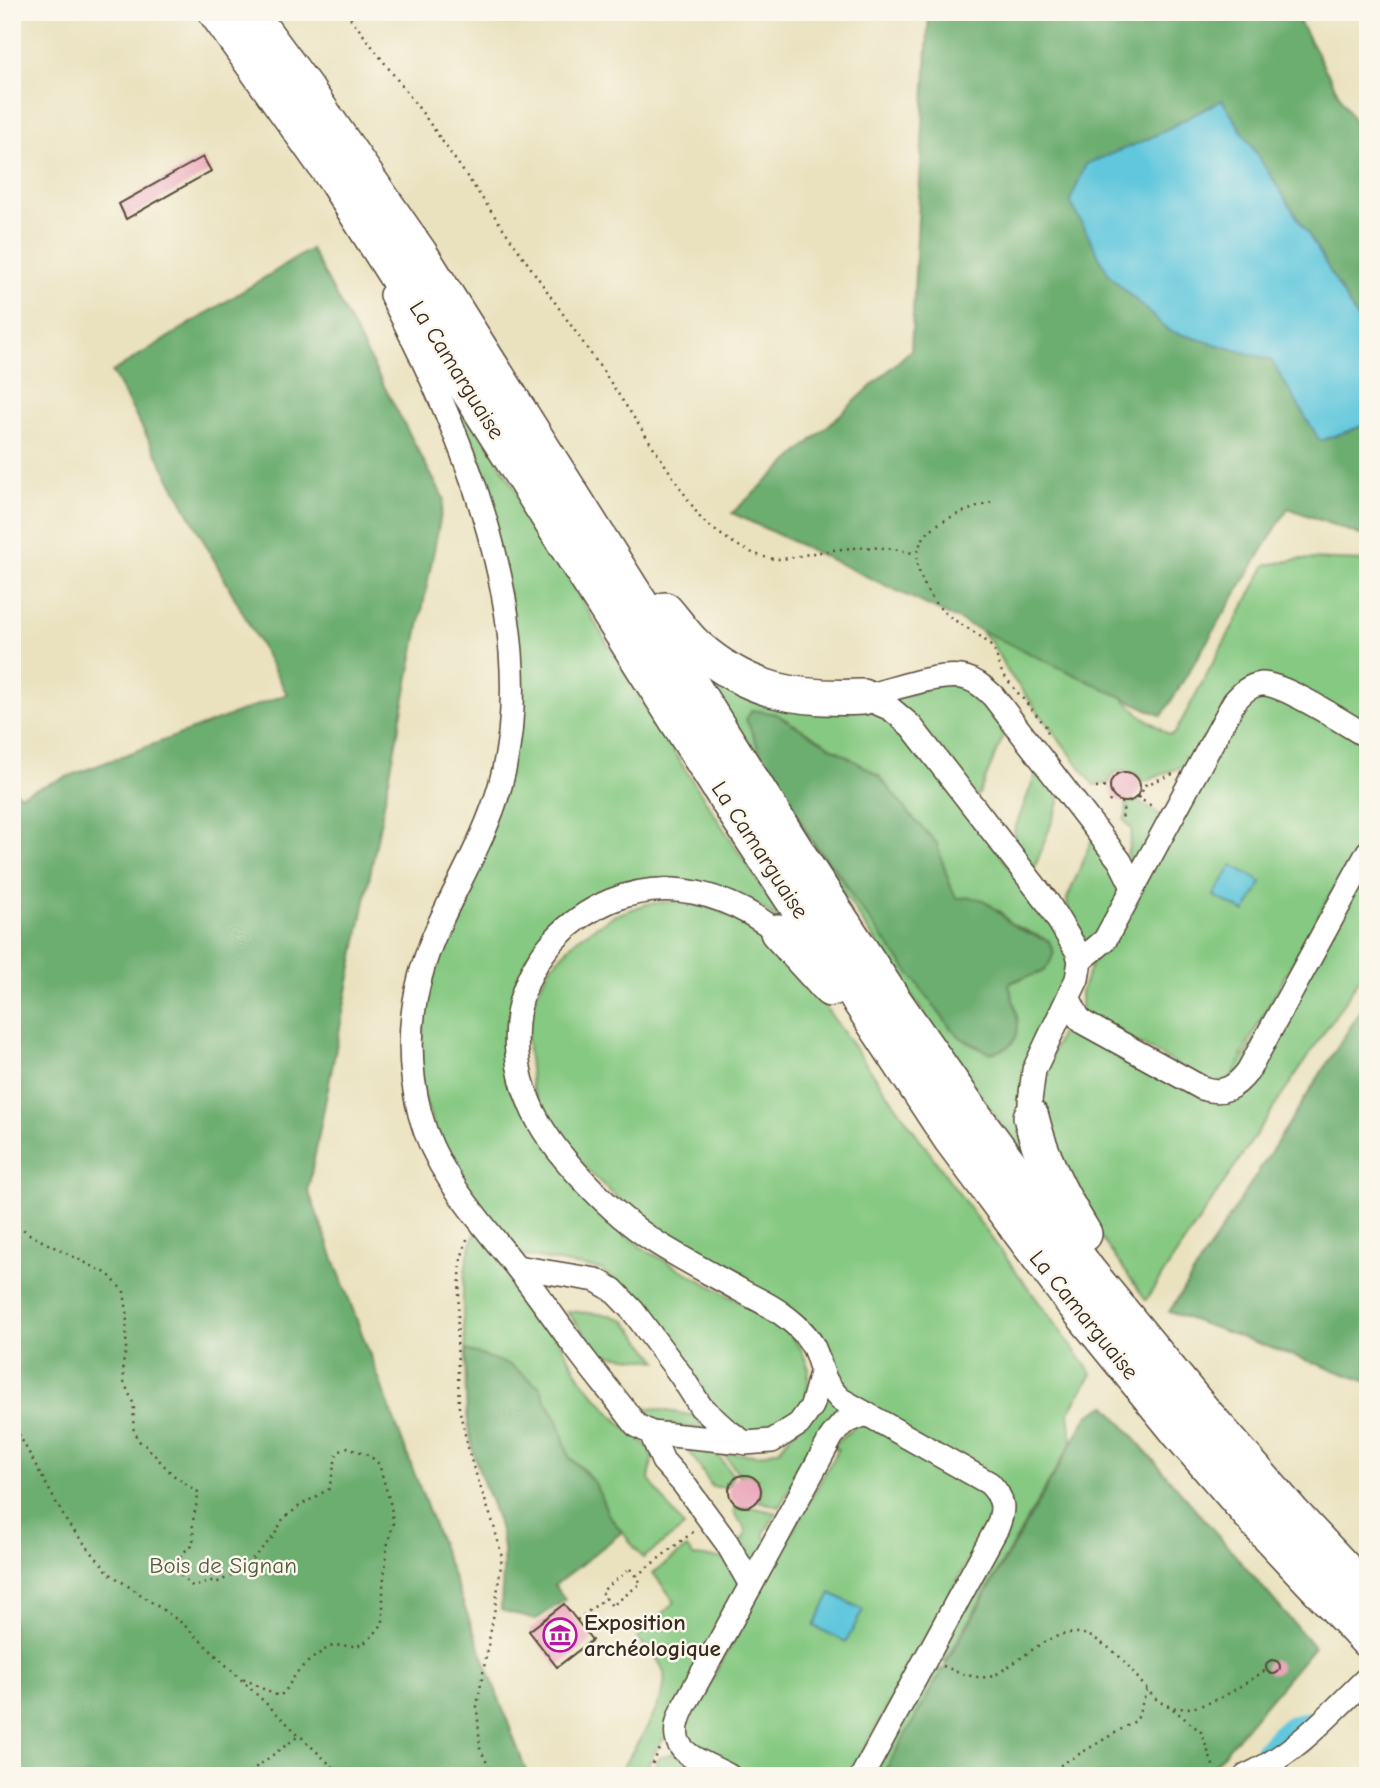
<svg xmlns="http://www.w3.org/2000/svg" width="1380" height="1788" font-family="'Comic Neue',sans-serif">
<rect width="100%" height="100%" fill="#fbf7ec"/>
<filter id="ink" filterUnits="userSpaceOnUse"><feTurbulence type="fractalNoise" baseFrequency=".0143" numOctaves="2"/><feDisplacementMap in="SourceGraphic" scale="14" xChannelSelector="R" yChannelSelector="G"/><feConvolveMatrix kernelMatrix="1 2 1 2 8 2 1 2 1" color-interpolation-filters="sRGB"/></filter>
<filter id="wash" filterUnits="userSpaceOnUse"><feTurbulence type="fractalNoise" baseFrequency=".00686" numOctaves="4" result="noise"/><feDisplacementMap in="SourceGraphic" scale="28" xChannelSelector="R" yChannelSelector="G"/><feGaussianBlur stdDeviation="1.57" result="paint"/><feColorMatrix in="noise" values="0 0 0 0 0 0 0 0 0 0 0 0 0 0 0 0 0 1.4 0 .05"/><feComposite in="paint" operator="in"/></filter>
<g filter="url(#wash)">
<rect width="100%" height="100%" fill="#eae2bf"/>
<g fill="#86c982" stroke="#607a50" stroke-width="2" fill-rule="evenodd">
<path d="M445,377L499,462L652,718L786,925L750,900L716,886L688,881L549,930L528,956L513,992L507,1055L601,1212L642,1248L764,1315L789,1334L801,1349L809,1369L807,1395L782,1431L752,1436L729,1424L615,1280L602,1270L521,1255L447,1164L420,1085L425,984L464,897L519,687Z"/>
<path d="M1301,559L1368,561V732L1265,680L1192,768L1185,765L1144,782C1133,769 1115,763 1109,783L1094,785L1008,672L991,642L982,633L1004,631L1083,657L1138,713L1170,735L1175,733L1266,565Z"/>
<path d="M697,664L893,717L1062,935L1071,970L1029,1061L1037,1175C917,1009 806,837 697,664ZM752,710L776,714L878,775L910,815L936,842L949,882L956,898L1000,911L1010,923L1049,941L1028,976L1008,984L999,1051C980,1054 963,1040 950,1027L853,898C842,876 825,860 811,840C785,803 770,758 747,719Z"/>
<path d="M946,683L975,689L1000,723L1003,737L979,794L974,798L890,700Z"/>
<path d="M1264,690L1368,744V826L1241,1056L1247,1060L1237,1075L1214,1085L1081,1011V991L1094,958L1240,705Z"/>
<path d="M1038,768L1058,791L1059,803L1035,867L1030,871L1014,841V831Z"/>
<path d="M1138,801L1165,818L1135,875L1127,857L1132,830L1124,820L1127,812L1125,805Z"/>
<path d="M1092,839L1098,843L1125,891L1095,947C1074,939 1067,920 1067,899Z"/>
<path d="M1368,861V966L1146,1300L1091,1224L1040,1111L1045,1070L1069,1014L1217,1099Z"/>
<path d="M677,901L716,909L762,933L798,969L978,1220L1092,1374L1069,1412L1072,1442L945,1662L932,1661L1008,1509L844,1396L829,1373L736,1276L644,1223L584,1167L542,1110L532,1088L527,1037L534,999L549,968L577,939L613,916L647,904Z"/>
<path d="M478,1227L548,1322L582,1380L615,1418L649,1448L652,1459L649,1480L684,1527L643,1558L608,1514L587,1473L569,1457L558,1420L546,1401L540,1387L510,1366L466,1350C461,1309 460,1265 478,1227Z"/>
<path d="M566,1311L610,1315L625,1320L658,1361L602,1354Z"/>
<path d="M827,1391L851,1413L801,1483L795,1480L779,1507L758,1501C766,1487 756,1473 740,1476L723,1453L758,1455L779,1450Z"/>
<path d="M633,1405L695,1416L713,1430C685,1426 651,1428 633,1405Z"/>
<path d="M861,1421L979,1484L997,1509L849,1776H752L732,1765L720,1766L686,1740L685,1717L690,1719L838,1449L832,1446Z"/>
<path d="M687,1447L715,1452L733,1475L727,1487H712Z"/>
<path d="M735,1508H755L777,1513L764,1533L767,1543L752,1571L730,1540L745,1539L746,1530L733,1512Z"/>
<path d="M687,1548L693,1556L731,1559L742,1583L672,1734L661,1741L642,1776H617C631,1752 670,1700 664,1673C661,1660 646,1647 637,1638L675,1602L653,1573Z"/>
<path d="M928,1668L947,1670L883,1776H867Z"/>
<path d="M679,1751L718,1776H649L659,1758Z"/>
</g>
<g fill="#6cad70" stroke="#546c47" stroke-width="2">
<path d="M929,12H1294L1368,147V538L1288,508L1162,716L732,513L911,350Z"/>
<path d="M311,249L444,499L308,1190L528,1776H12V785L19,795L287,694L112,372Z"/>
<path d="M752,710L776,714L878,775L910,815L936,842L949,882L956,898C987,895 988,903 1009,922C1018,931 1037,936 1049,941L1054,952C1045,983 1031,970 1009,984C1016,1013 1032,1046 990,1053L961,1038L950,1027L853,898L844,880L811,840L794,809L771,777L746,719Z"/>
<path d="M1368,999V1382L1169,1312Z"/>
<path d="M466,1350L510,1365L540,1387L546,1401L558,1420L569,1457L595,1483L608,1514L622,1532L555,1585L565,1600L535,1620L501,1610C501,1587 506,1562 502,1540C497,1511 483,1486 475,1458C465,1422 465,1387 466,1350Z"/>
<path d="M1106,1405L1314,1647L1205,1776H882L1088,1415Z"/>
</g>
<g fill="#60c7dd" stroke="#4e787e" stroke-width="2">
<path d="M1222,100L1315,245L1368,338V424L1320,441L1271,360L1169,331L1109,275L1070,201L1086,164L1148,139Z"/>
<path d="M1232,865L1262,882L1245,912L1214,896Z"/>
<path d="M831,1593L863,1610L846,1642L814,1626Z"/>
</g>
<g fill="none" stroke-linecap="round" stroke-linejoin="round">
<path stroke="#60c7dd" stroke-width="18" d="M1265,1749C1274,1739 1283,1727 1295,1723C1307,1719 1318,1722 1327,1714"/>
</g>
<g id="blocks">
<g fill="#eaa4b9">
<path d="M203,157L211,171L126,219L119,204Z"/>
<circle cx="1125" cy="787" r="15"/>
<circle cx="745" cy="1491" r="16"/>
<path d="M564,1604L592,1640L557,1667L529,1631Z"/>
<circle cx="1273" cy="1667" r="7"/>
</g>
</g>
</g>
<g filter="url(#ink)">
<use href="#blocks" fill-opacity="0" stroke="#554636" stroke-width="2"/>
<g fill="none" stroke-linecap="round" stroke-linejoin="round">
<defs>
<g id="minor">
<path d="M391,295C463,435 544,626 500,786C486,836 459,880 438,927C411,987 403,1049 420,1114C436,1175 480,1220 518,1269C537,1293 555,1319 573,1344C591,1369 611,1392 630,1417L636,1425L651,1433L663,1461L683,1483L727,1543L751,1585L684,1706C661,1752 694,1757 729,1776"/>
<path d="M863,697L891,709L911,726L1048,903L1077,951L1080,961L1077,979L1034,1070L1030,1101L1031,1117"/>
<path d="M863,697C888,691 941,671 966,678C977,681 985,688 993,696L1120,861L1133,887"/>
<path d="M778,932C728,895 670,876 610,901C566,920 534,954 521,1000C512,1034 516,1072 530,1104C549,1152 614,1216 657,1243C684,1260 713,1275 740,1290C754,1298 769,1304 782,1314C796,1324 810,1336 816,1353C824,1375 822,1380 840,1399L989,1483C1004,1498 1005,1509 997,1528L862,1776"/>
<path d="M1080,961L1105,940L1234,702C1242,693 1248,686 1261,684C1282,682 1346,724 1368,737"/>
<path d="M1069,999L1078,1017L1084,1023L1202,1088C1223,1095 1235,1088 1248,1071L1368,852"/>
<path d="M517,1267L596,1280L613,1290L633,1311L680,1374L701,1407L724,1428L745,1443L772,1441L799,1424L812,1406L821,1373"/>
<path d="M651,1433L742,1442"/>
<path d="M751,1585L832,1436L843,1423L866,1414"/>
<path d="M1246,1776C1295,1754 1330,1714 1368,1677"/>
</g>
<g id="highway">
<path d="M216,12L335,179L733,809L951,1139L1072,1301L1181,1435L1271,1538L1368,1641"/>
<path d="M249,12L308,92L420,254L812,876L894,1001L975,1117L1088,1271L1202,1410L1293,1514L1368,1594"/>
<path d="M665,610C676,622 685,637 697,647C748,692 798,700 863,697"/>
<path d="M778,932L830,989"/>
<path d="M1031,1117C1041,1159 1061,1197 1084,1234"/>
</g>
</defs>
<use href="#minor" stroke="#554636" stroke-width="26"/>
<use href="#highway" stroke="#554636" stroke-width="38"/>
<g stroke="#554636" stroke-width="2.5" stroke-dasharray="2 5" stroke-linecap="butt">
<path d="M346,12L424,115L605,374L701,519C720,535 751,558 777,559C789,559 802,555 814,553C850,547 881,544 916,554"/>
<path d="M991,502C957,515 908,525 919,571C923,584 930,598 940,608C954,623 973,629 987,642C1000,654 996,665 1004,675C1017,693 1034,711 1048,729L1047,736"/>
<path d="M1096,788L1110,787"/>
<path d="M1137,797L1155,808"/>
<path d="M1139,798L1145,785L1173,774"/>
<path d="M1109,802L1113,796"/>
<path d="M1121,802L1124,812L1122,818"/>
<path d="M12,1221L32,1236L108,1274L124,1292L127,1312L126,1349L123,1364L124,1382L134,1405L133,1428L139,1441L145,1445L173,1475L198,1492C198,1503 194,1511 193,1522C192,1531 195,1537 192,1546C172,1558 175,1575 194,1587L212,1581L220,1582L247,1564L274,1536L283,1519L301,1505L329,1489L337,1453L348,1447L370,1456L379,1464L391,1506L393,1523L387,1547L383,1587V1623C377,1631 369,1642 359,1645C347,1648 338,1642 326,1649C316,1656 303,1664 296,1674C290,1682 288,1689 280,1696C266,1693 257,1683 242,1679"/>
<path d="M467,1239L461,1259L457,1335L459,1408L470,1457L494,1526L502,1557L496,1602L477,1706L480,1748L493,1776"/>
<path d="M12,1422L68,1524L109,1573L182,1623L342,1776"/>
<path d="M630,1569L641,1583L612,1606L601,1592Z"/>
<path d="M636,1576L693,1532"/>
<path d="M577,1620L606,1598"/>
<path d="M943,1666C958,1672 973,1679 989,1677C996,1676 1002,1670 1008,1667C1029,1653 1047,1635 1073,1633C1084,1632 1095,1638 1103,1644C1127,1659 1133,1674 1151,1694C1183,1730 1236,1689 1266,1670"/>
<path d="M1173,1709L1201,1732L1214,1768"/>
<path d="M244,1776L300,1735"/>
<path d="M646,1776L660,1749"/>
<path d="M1042,1776L1137,1720L1147,1688"/>
</g>
<use href="#minor" stroke="#fff" stroke-width="23"/>
<use href="#highway" stroke="#fff" stroke-width="35"/>
</g>
</g>
<defs>
<symbol id="museum-ring" viewBox="-11 -11 22 22"><circle r="9.5" fill="#fbf7ec" stroke="#b5179e" stroke-width="1.5"/><path d="M0-6L6-3V-2H-6V-3ZM-5-1h2V3h-2ZM-1-1h2V3h-2ZM3-1h2V3H3ZM-6 4H6V6H-6Z" fill="#b5179e"/></symbol>
</defs>
<g fill-rule="evenodd">
<use href="#museum-ring" x="541" y="1616" width="38" height="38"/>
</g>
<g text-anchor="middle" dominant-baseline="central" stroke-width="5" stroke-linejoin="round" paint-order="stroke">
<g font-size="23" fill="#3b2a1e" stroke="#fbf7ec">
<text transform="translate(457 370) rotate(58)">La Camarguaise</text>
<text transform="translate(760 850) rotate(57)">La Camarguaise</text>
<text transform="translate(1084 1315) rotate(51)">La Camarguaise</text>
</g>
<g font-size="23" fill="#525a3c" stroke="#fbf7ec">
<text x="223" y="1565">Bois de Signan</text>
</g>
<g font-size="23" font-weight="bold" fill="#3b2a1e" stroke="#fbf7ec" text-anchor="start">
<text x="584" y="1622">Exposition<tspan x="584" dy="26">archéologique</tspan></text>
</g>
</g>
<rect width="1380" height="1788" fill="none" stroke="#fbf7ec" stroke-width="42"/>
</svg>
